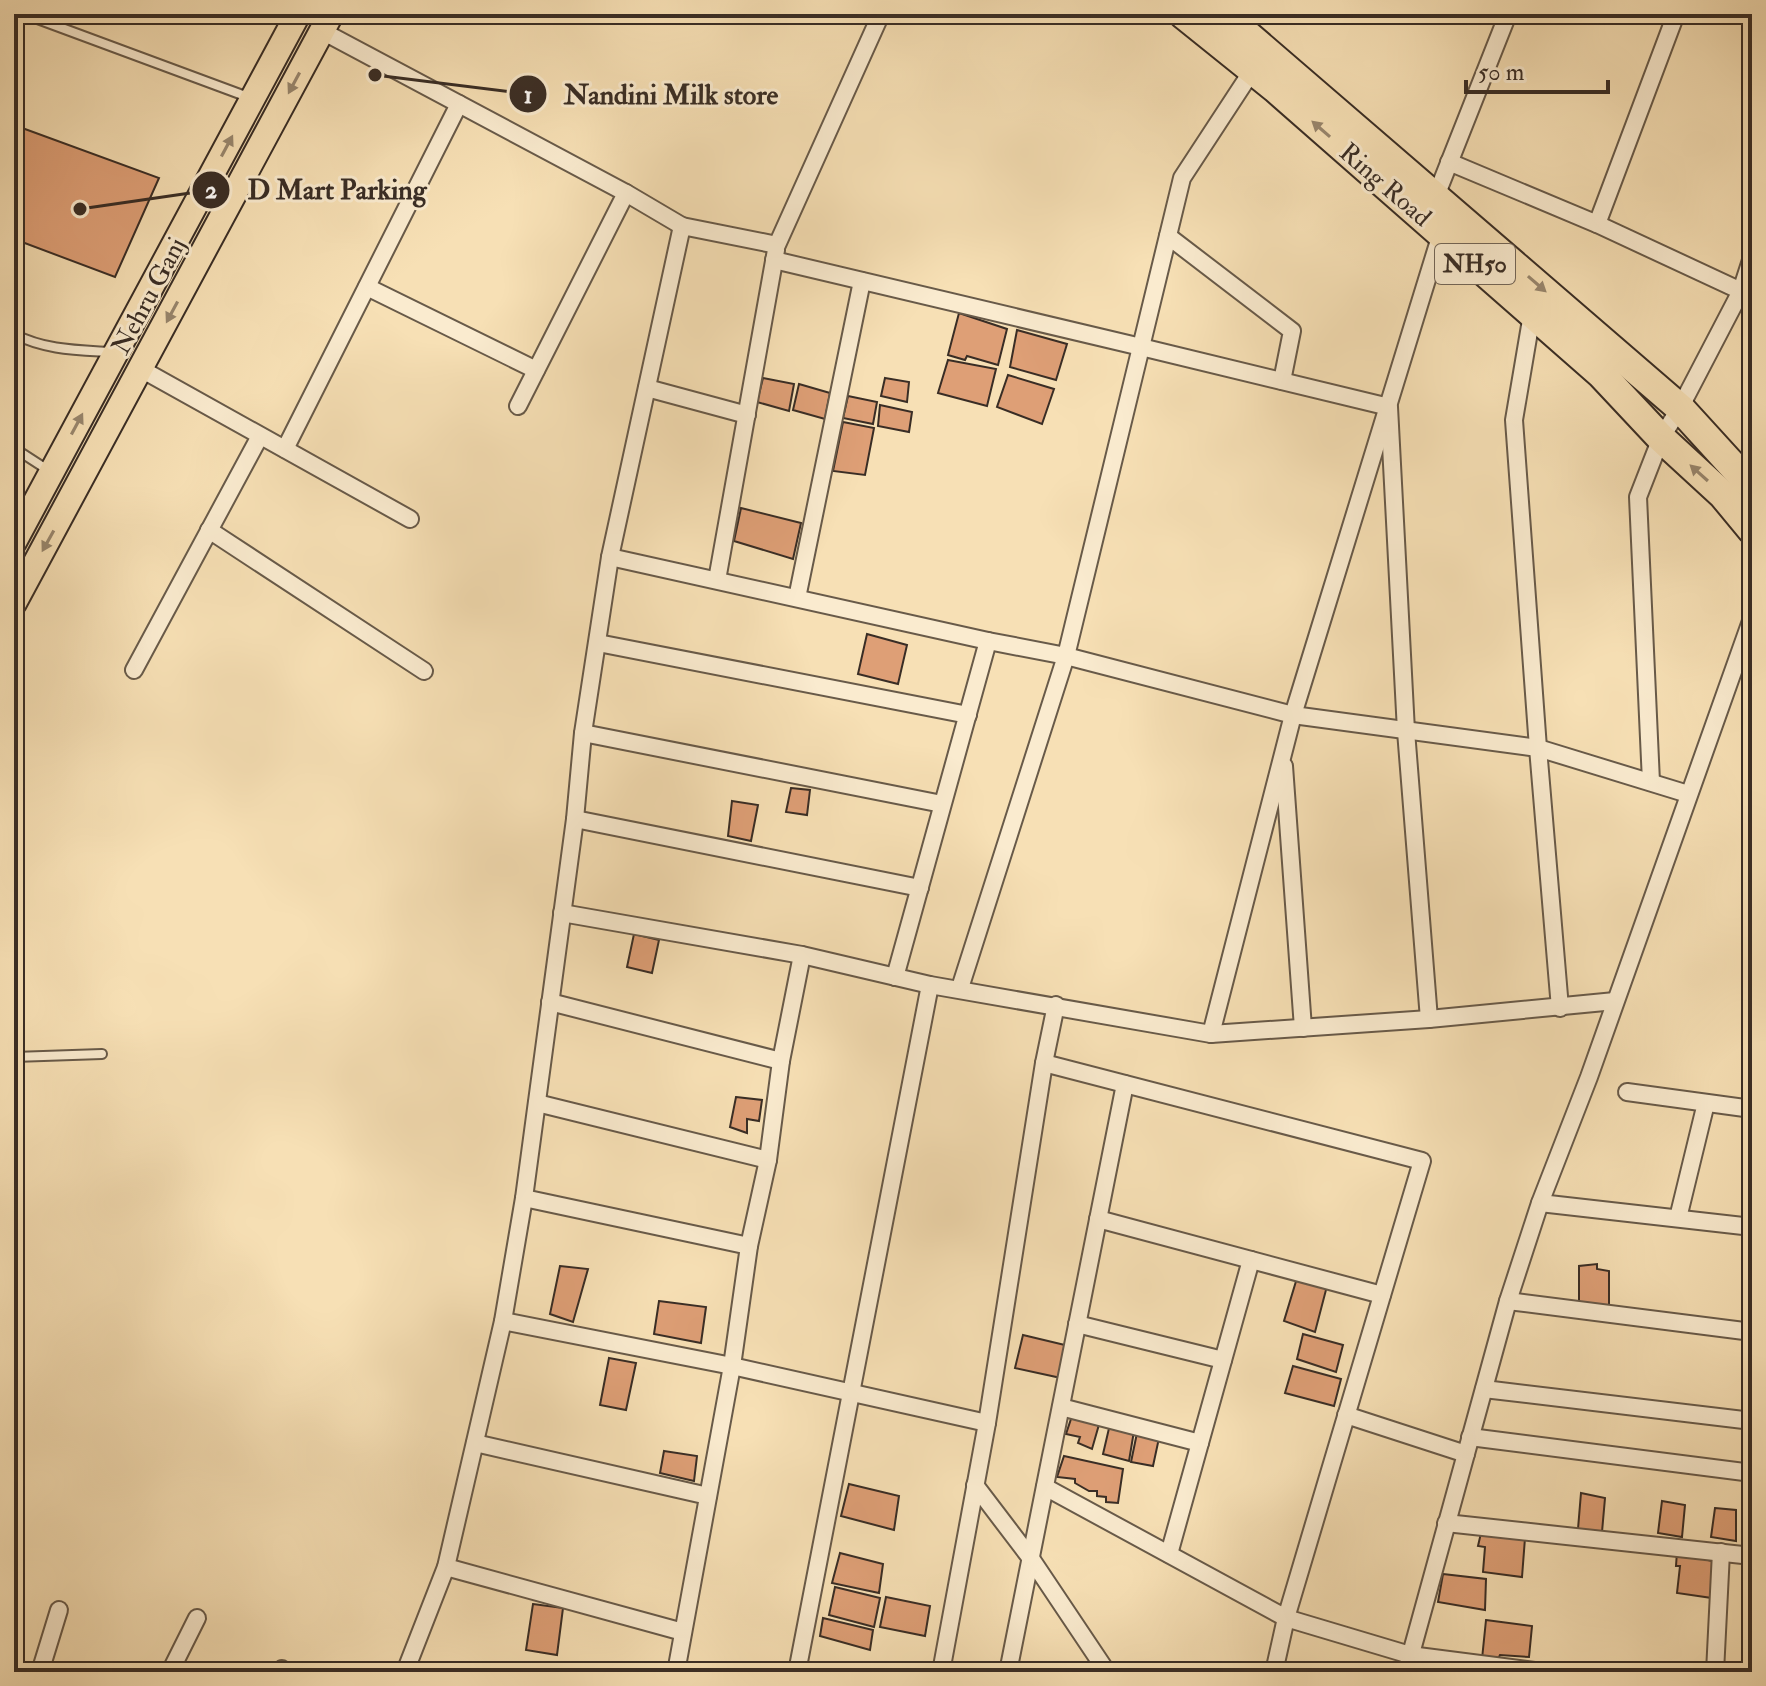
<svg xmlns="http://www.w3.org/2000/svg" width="1766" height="1686" font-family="'IM FELL Double Pica',serif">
<rect width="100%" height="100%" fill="#f7e0b5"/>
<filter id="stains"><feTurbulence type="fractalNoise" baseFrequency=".0025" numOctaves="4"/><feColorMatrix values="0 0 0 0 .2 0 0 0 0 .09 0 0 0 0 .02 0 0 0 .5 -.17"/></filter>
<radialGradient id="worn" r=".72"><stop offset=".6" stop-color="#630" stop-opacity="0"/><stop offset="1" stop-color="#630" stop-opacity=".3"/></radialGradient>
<g fill="#de9f76" stroke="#392d25" stroke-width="2">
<path d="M14,125L159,178L115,277L14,239Z"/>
<path d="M959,313L1007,329L998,365L967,356L965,360L948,355Z"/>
<path d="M1017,330L1067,344L1056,380L1010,367Z"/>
<path d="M948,360L996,369L987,406L938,393Z"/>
<path d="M1008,375L1054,389L1042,424L997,407Z"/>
<path d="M763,378L794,384L789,411L757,402Z"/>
<path d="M885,378L909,382L907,402L881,396Z"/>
<path d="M799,384L830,393L825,419L793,410Z"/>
<path d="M848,396L877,402L873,424L843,418Z"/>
<path d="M880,405L912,412L909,432L878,426Z"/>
<path d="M843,422L874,428L865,475L833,471Z"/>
<path d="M741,508L801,523L793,559L734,541Z"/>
<path d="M867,634L907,645L898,684L858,674Z"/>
<path d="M791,788L810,790L807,815L786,812Z"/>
<path d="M732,801L758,805L751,841L728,836Z"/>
<path d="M634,934L659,940L652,973L627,967Z"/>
<path d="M736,1097L762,1100L759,1121L747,1119V1133L730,1127Z"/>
<path d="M1597,1264V1269L1609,1271V1308L1579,1304V1266Z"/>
<path d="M560,1266L588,1269L573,1322L550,1314Z"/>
<path d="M1297,1278L1327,1286L1315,1332L1284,1321Z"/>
<path d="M659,1301L706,1307L701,1343L654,1334Z"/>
<path d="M1303,1334L1343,1345L1336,1372L1297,1359Z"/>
<path d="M1023,1335L1069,1346L1061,1378L1015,1368Z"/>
<path d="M609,1358L636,1363L626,1410L600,1405Z"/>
<path d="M1293,1366L1341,1379L1334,1406L1285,1393Z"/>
<path d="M1072,1416L1100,1421L1092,1449L1078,1443L1080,1437L1066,1434Z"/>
<path d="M1110,1424L1134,1431L1129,1461L1103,1454Z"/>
<path d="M1137,1433L1159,1438L1153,1466L1131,1462Z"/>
<path d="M664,1451L697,1456L694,1481L660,1473Z"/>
<path d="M1064,1456L1123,1469L1118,1503L1106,1502V1497L1097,1496V1491H1089L1075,1483V1479L1057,1477Z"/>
<path d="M849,1484L899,1496L894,1530L841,1516Z"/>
<path d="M1581,1493L1605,1498L1602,1532L1578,1529Z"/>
<path d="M1662,1501L1685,1505L1682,1537L1658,1533Z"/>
<path d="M1715,1508L1736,1510V1541L1711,1537Z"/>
<path d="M1481,1533L1525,1538L1522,1577L1483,1572L1485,1547L1478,1546Z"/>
<path d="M1677,1552L1712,1561V1598L1677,1593L1680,1566H1676Z"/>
<path d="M840,1553L883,1564L879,1593L832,1583Z"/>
<path d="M1443,1574L1486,1579L1485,1610L1438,1602Z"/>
<path d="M835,1587L880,1598L874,1627L829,1615Z"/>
<path d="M886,1597L930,1606L925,1636L880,1627Z"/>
<path d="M533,1604L563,1608L557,1655L526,1650Z"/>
<path d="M823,1618L873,1630L870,1650L820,1636Z"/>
<path d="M1486,1620L1532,1626L1529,1657L1500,1655L1498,1659H1482Z"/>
</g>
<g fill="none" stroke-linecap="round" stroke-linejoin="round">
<defs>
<g id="lane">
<path d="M24,14L248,97"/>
<path d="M14,334C45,350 76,350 110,352"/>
<path d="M14,448L51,472"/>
<path d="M14,1057L102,1054"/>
</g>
<g id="street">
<path d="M322,31L626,193L518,406"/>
<path d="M1449,162L1597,224L1676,14"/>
<path d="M626,193L682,226"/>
<path d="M1436,196L1508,14"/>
<path d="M1597,224L1741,291"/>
<path d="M1168,236L1292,331L1282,381"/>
<path d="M774,260L1141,347L1182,178L1252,71"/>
<path d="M367,287L536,370"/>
<path d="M1532,314L1514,420L1538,748L1560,1008"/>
<path d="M141,369L410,519"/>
<path d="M647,388L747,415"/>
<path d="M285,449L459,104"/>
<path d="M209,530L424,671"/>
<path d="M610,557L988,641L1066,656L1293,715L1538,748L1688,794"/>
<path d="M717,580L776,250"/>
<path d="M797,598L862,281"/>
<path d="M598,643L968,715"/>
<path d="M134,670L260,436"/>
<path d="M583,733L942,804"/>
<path d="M1284,766L1303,1028"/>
<path d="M1651,782L1638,497L1661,438L1680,408L1741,291L1752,257"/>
<path d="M575,819L920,888"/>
<path d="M562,913L802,955L930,985L1211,1034L1429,1019L1615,1001"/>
<path d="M895,977L988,641"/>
<path d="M960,988L1066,656L1141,347L1389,407L1406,731L1429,1019"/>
<path d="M550,1002L781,1061"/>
<path d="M1211,1034L1293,715L1441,234"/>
<path d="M1044,1063L1422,1161L1286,1618L1274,1672"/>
<path d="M1627,1092L1752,1109"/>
<path d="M537,1103L768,1160"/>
<path d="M524,1198L749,1246"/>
<path d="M1540,1203L1752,1227"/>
<path d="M1678,1218L1706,1103"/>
<path d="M1098,1219L1382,1295"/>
<path d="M1508,1301L1752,1332"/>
<path d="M503,1321L732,1366L987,1423"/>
<path d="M1077,1324L1223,1360"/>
<path d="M1484,1389L1752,1421"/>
<path d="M1061,1407L1200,1443"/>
<path d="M1346,1415L1466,1454"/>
<path d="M1470,1437L1752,1473"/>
<path d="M475,1443L708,1496"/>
<path d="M975,1485L1032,1560L1107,1672"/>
<path d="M1045,1487L1286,1618L1410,1655L1542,1672"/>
<path d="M1446,1523L1752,1556"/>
<path d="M1169,1554L1251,1260"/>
<path d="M446,1567L683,1632"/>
<path d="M40,1672L59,1610"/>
<path d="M170,1672L197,1618"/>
<path d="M281,1672L282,1669"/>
<path d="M405,1672L446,1567L503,1321L524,1198L575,819L583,733L610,557L682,226L777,245L881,14"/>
<path d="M676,1672L732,1366L749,1246L768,1160L781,1061L802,955"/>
<path d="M797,1672L930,985"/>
<path d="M941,1672L987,1423L1044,1063L1056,1005"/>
<path d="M1008,1672L1125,1084"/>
<path d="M1406,1672L1508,1301L1540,1203L1589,1077L1752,618"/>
<path d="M1715,1672L1721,1552"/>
</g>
<g id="primary">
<path d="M14,542L298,14"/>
<path d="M14,603L331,14"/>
</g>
<g id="highway">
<path d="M1183,14L1275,88L1601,374L1661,438L1723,495L1752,530"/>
<path d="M1223,14L1680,408L1752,487"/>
</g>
</defs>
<use href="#lane" stroke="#685a49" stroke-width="12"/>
<use href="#street" stroke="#685a49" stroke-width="20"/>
<use href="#primary" stroke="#392d25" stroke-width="28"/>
<use href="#highway" stroke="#392d25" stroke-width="32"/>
<use href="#lane" stroke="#faebcf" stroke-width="8"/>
<use href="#street" stroke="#faebcf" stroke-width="16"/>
<use href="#primary" stroke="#f7e0b5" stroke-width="24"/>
<use href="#highway" stroke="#f7e0b5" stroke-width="28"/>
</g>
<defs><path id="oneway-solid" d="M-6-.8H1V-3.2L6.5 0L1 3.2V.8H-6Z" transform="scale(2)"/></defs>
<g fill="#98866d">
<use href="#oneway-solid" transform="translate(294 83) rotate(118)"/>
<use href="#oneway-solid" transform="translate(1321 129) rotate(-139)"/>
<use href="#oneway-solid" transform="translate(227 146) rotate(-62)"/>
<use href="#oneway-solid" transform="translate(1537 284) rotate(41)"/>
<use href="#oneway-solid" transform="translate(172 312) rotate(118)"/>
<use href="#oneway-solid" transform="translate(77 424) rotate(-62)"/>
<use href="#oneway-solid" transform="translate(1699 473) rotate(-138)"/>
<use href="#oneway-solid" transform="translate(48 541) rotate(119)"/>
</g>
<g text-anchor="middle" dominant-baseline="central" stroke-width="6" stroke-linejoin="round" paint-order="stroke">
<rect fill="#faebcf" stroke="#736658" stroke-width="2" x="1435" y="244" width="80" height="40" rx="6"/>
<g font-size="24" font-weight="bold" fill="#392d25">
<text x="1475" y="264">NH50</text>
</g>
<g font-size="26" fill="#392d25" stroke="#faebcf">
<text transform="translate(1385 185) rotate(41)">Ring Road</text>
<text transform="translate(149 296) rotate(-62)">Nehru Ganj</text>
</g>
</g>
<path fill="none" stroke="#392d25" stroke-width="3" d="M375 75L528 94M80 209L211 190"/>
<g fill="#392d25" stroke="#faebcf" stroke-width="3">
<circle cx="375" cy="75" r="8"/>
<circle cx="80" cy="209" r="8"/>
<circle cx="528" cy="94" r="20"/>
<circle cx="211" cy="190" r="20"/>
</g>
<g font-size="24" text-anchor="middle" font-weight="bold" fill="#fff">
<text x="528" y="103">1</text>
<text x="211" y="198">2</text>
</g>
<g font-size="28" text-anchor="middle" font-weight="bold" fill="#392d25" stroke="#faebcf" stroke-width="6" stroke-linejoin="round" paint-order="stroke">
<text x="671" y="104">Nandini Milk store</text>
<text x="337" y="199">D Mart Parking</text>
</g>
<rect width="1766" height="1686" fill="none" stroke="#f7e0b5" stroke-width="48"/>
<rect x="16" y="16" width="1734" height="1654" fill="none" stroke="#392d25" stroke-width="4"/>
<rect x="24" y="24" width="1718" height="1638" fill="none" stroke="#392d25" stroke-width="2"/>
<path d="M1466 80v12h142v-12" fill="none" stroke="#392d25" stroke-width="4"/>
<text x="1478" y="80" font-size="24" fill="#392d25" stroke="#faebcf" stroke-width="6" paint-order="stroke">50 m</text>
<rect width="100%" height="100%" filter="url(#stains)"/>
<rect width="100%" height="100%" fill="url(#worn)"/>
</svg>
